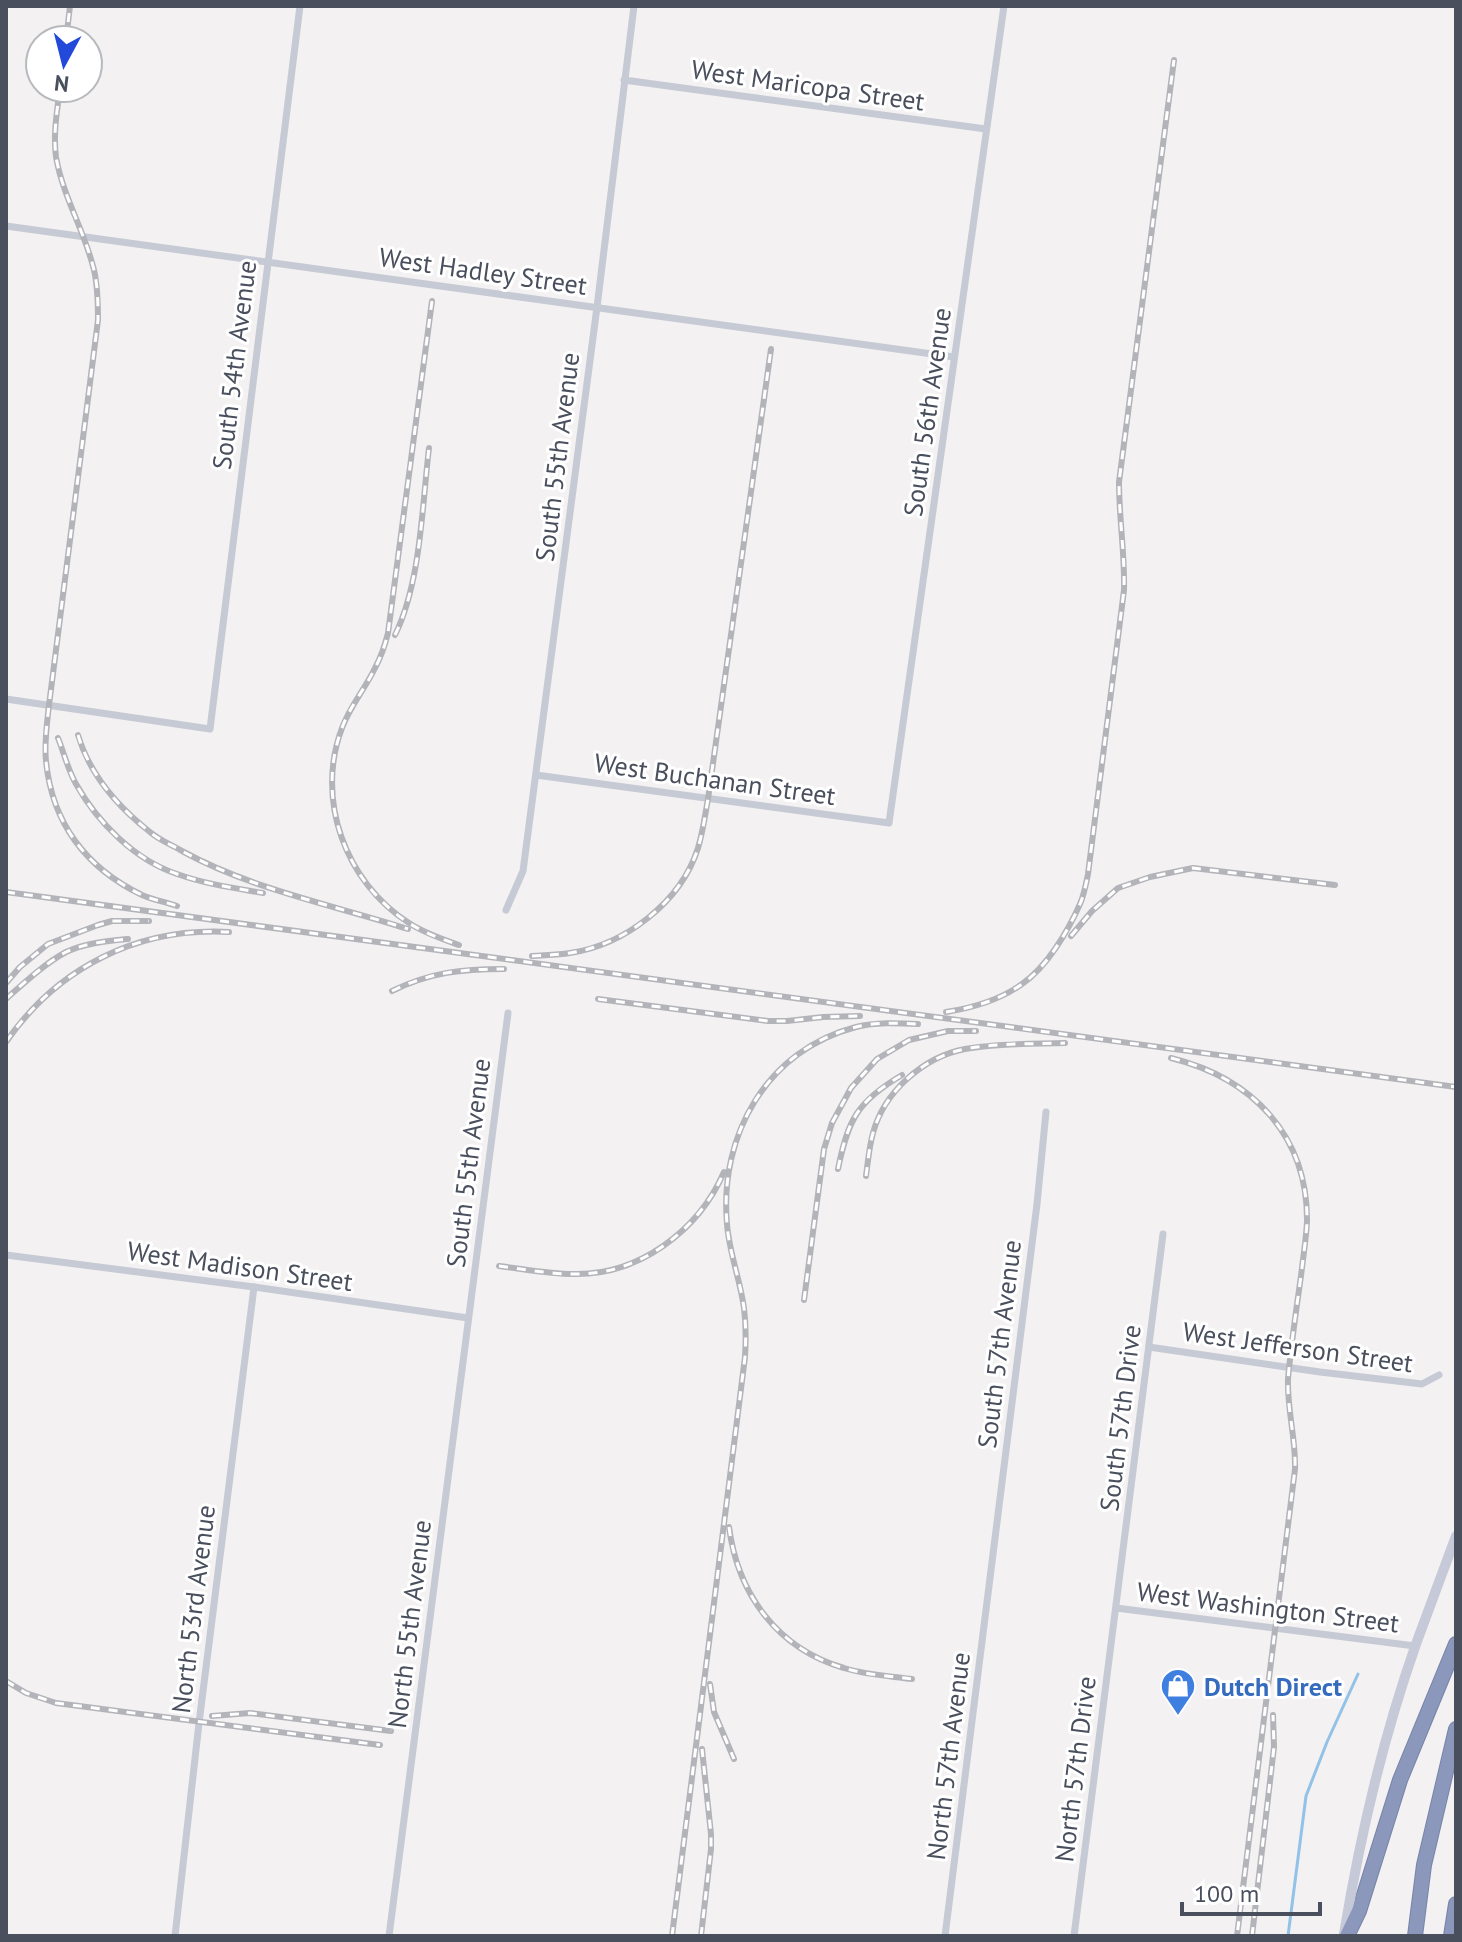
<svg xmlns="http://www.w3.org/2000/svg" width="1462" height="1942" font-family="'PT Sans',sans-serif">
<rect width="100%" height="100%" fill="#f3f1f1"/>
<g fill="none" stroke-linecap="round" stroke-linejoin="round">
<path stroke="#92c2e8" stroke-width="3" d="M1288,1936L1306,1796L1327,1742L1358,1674"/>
<defs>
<g id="highway">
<path d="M1347,1936L1359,1911L1400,1780L1456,1644"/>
<path d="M1415,1936L1424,1865L1456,1729"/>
<path d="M1451,1936L1456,1904"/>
</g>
</defs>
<use href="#highway" stroke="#7783a8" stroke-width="16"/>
<g stroke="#c5cad4" stroke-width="7">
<path d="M624,80L986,129"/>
<path d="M6,226L954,357"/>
<path d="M6,699L210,729L300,6"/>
<path d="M536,775L889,823L1004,6"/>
<path d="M506,910L523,871L597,307L634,6"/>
<path d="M6,1255L254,1287L468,1318"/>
<path d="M1149,1347L1320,1372L1422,1384L1439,1375"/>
<path d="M1116,1608L1415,1646"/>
<path d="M175,1936L199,1723L254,1287"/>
<path d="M389,1936L508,1013"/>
<path d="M945,1936L1037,1204L1046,1112"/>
<path d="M1074,1936L1163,1234"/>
</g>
<path stroke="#c5c9d8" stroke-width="10" d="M1344,1934C1360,1836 1383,1738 1416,1644C1429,1608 1443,1572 1456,1536"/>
<use href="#highway" stroke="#8b98bc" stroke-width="14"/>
<defs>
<g id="rail">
<path d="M66,40L70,6"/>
<path d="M60,88C57,111 53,134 56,157C63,197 85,232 94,270C98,287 98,304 98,320L49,705C47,724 44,743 46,761C52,823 86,868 142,895C153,900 166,902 177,906"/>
<path d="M432,301L388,633C385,645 381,657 375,668C365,689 350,706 342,728C315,799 345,882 409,923C424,933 442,939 459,945"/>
<path d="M395,635C421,582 422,506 429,448"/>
<path d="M78,735C90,775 118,807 150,832C159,840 172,845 182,851C251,889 333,905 408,929"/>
<path d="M58,738C64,753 68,770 76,784C98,823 135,860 177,874C205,884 234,888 263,893"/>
<path d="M6,892L1456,1087"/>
<path d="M1071,936L1092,911L1118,888L1150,877L1193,868L1335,885"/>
<path d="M532,956C545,955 557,955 570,953C625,945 681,902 698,848C703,832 705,815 708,799L771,349"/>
<path d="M6,983L20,967L48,944L98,925L112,921H149"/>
<path d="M392,991C431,972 462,969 504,969"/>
<path d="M6,999C24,983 44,964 66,952C85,943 107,941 128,939"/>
<path d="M598,999L768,1021H787L823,1017L860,1016"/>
<path d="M946,1012C972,1008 1000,1000 1022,984C1047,967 1068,931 1080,904C1084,895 1086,884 1088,874L1124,590C1125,554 1119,519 1119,482L1174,60"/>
<path d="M6,1042C58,967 138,927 229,932"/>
<path d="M1171,1058C1252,1078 1308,1135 1307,1222C1306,1240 1303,1258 1301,1276C1296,1311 1291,1345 1288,1379C1287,1410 1296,1439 1295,1469L1237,1936"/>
<path d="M838,1169C848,1119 858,1101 902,1075"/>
<path d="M866,1176C868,1162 869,1147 873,1133C884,1092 923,1057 965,1049C998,1043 1033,1044 1065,1043"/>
<path d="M499,1266C524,1269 549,1274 573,1274C639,1276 699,1230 724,1172"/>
<path d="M804,1300L824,1149L832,1123L851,1088L877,1059L909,1040L948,1031H976"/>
<path d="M729,1527C738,1595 778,1649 844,1668C866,1675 890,1676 912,1679"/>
<path d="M6,1681L26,1693L56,1703L380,1745"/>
<path d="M710,1684L714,1712L734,1759"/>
<path d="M212,1716L250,1713L391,1731"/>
<path d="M672,1936L745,1357C746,1340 746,1324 744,1308C740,1279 729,1252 727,1224C719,1135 767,1050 856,1027C876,1022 898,1023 918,1024"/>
<path d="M701,1936L711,1849V1834L702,1749"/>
<path d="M1252,1936L1274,1747L1273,1715"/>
</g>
</defs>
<use href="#rail" stroke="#b3b4ba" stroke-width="6"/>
<use href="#rail" stroke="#fff" stroke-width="3" stroke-dasharray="9" stroke-linecap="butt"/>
</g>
<defs>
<symbol id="shop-pin" viewBox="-11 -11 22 30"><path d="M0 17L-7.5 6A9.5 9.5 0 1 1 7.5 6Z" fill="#3f7fe0" stroke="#fff"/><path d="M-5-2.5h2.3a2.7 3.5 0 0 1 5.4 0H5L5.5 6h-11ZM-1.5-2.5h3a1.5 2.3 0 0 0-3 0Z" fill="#fff"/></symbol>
</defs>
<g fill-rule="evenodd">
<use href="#shop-pin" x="1158" y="1666" width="40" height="54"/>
</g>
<g text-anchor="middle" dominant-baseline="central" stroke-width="6" stroke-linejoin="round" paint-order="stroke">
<g font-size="26" fill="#494f5d" stroke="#fff">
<text transform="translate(808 85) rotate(8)">West Maricopa Street</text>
<text transform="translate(483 271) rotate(8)">West Hadley Street</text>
<text transform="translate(234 365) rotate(-83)">South 54th Avenue</text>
<text transform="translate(927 412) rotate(-82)">South 56th Avenue</text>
<text transform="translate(557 457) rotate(-83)">South 55th Avenue</text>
<text transform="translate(715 779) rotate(8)">West Buchanan Street</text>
<text transform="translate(468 1163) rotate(-83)">South 55th Avenue</text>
<text transform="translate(240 1266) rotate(8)">West Madison Street</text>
<text transform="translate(999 1344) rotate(-83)">South 57th Avenue</text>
<text transform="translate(1298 1347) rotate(8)">West Jefferson Street</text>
<text transform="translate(1120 1418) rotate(-83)">South 57th Drive</text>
<text transform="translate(1268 1607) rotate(7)">West Washington Street</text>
<text transform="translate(193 1609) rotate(-83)">North 53rd Avenue</text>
<text transform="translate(409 1624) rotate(-83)">North 55th Avenue</text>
<text transform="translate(948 1756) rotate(-83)">North 57th Avenue</text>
<text transform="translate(1075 1769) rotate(-83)">North 57th Drive</text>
</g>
<g font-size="26" font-weight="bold" fill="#366cbe" stroke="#fff" text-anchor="start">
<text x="1204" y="1686">Dutch Direct</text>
</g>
</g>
<rect width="1462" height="1942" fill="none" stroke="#494f5d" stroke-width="16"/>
<g transform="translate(64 64) rotate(187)"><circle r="38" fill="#ffffff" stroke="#b6b9be" stroke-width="2"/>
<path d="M0-6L14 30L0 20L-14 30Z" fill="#2349da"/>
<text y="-12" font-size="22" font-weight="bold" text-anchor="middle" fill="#494f5d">N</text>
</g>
<path d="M1182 1902v12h138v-12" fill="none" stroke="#494f5d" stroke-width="4"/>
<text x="1194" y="1902" font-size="24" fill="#494f5d" stroke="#ffffff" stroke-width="6" paint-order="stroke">100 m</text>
</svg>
